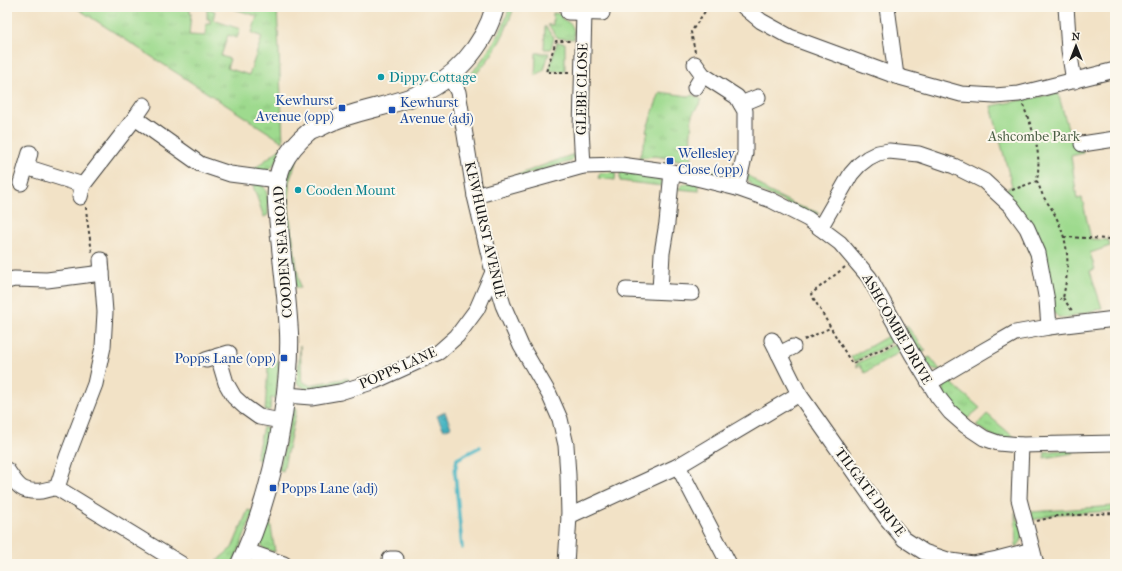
<svg xmlns="http://www.w3.org/2000/svg" width="1122" height="571" font-family="'IM FELL French Canon',serif">
<defs>
<pattern id="grass-tufts" width="24" height="20" patternUnits="userSpaceOnUse"><rect width="24" height="20" fill="#9eda8e"/><path d="M3 7l-1-3M5 7V3M7 7l1-3M15 17l-1-3M17 17v-4M19 17l1-3" fill="none" stroke="#88ba7a"/></pattern>
<pattern id="water-waves" width="16" height="10" patternUnits="userSpaceOnUse"><rect width="16" height="10" fill="#48b6c3"/><path d="M0 5q4-4 8 0t8 0" fill="none" stroke="#3b939e"/></pattern>
</defs>
<rect width="100%" height="100%" fill="#fbf7ec"/>
<filter id="ink" filterUnits="userSpaceOnUse"><feTurbulence type="fractalNoise" baseFrequency=".025" numOctaves="2"/><feDisplacementMap in="SourceGraphic" scale="8" xChannelSelector="R" yChannelSelector="G"/><feConvolveMatrix kernelMatrix="1 2 1 2 8 2 1 2 1" color-interpolation-filters="sRGB"/></filter>
<filter id="wash" filterUnits="userSpaceOnUse"><feTurbulence type="fractalNoise" baseFrequency=".012" numOctaves="4" result="noise"/><feDisplacementMap in="SourceGraphic" scale="16" xChannelSelector="R" yChannelSelector="G"/><feGaussianBlur stdDeviation="0.9" result="paint"/><feColorMatrix in="noise" values="0 0 0 0 0 0 0 0 0 0 0 0 0 0 0 0 0 1.4 0 .05"/><feComposite in="paint" operator="in"/></filter>
<g filter="url(#wash)">
<rect width="100%" height="100%" fill="#f2e2c6"/>
<g fill="url(#grass-tufts)" stroke="#5d7b55">
<path d="M75,7H133L134,9H140L141,8L155,9V10H161L162,7H190V13H191L189,35L205,36L206,24H210V19H207V8L215,11L213,20L240,29L237,38L228,35L221,56L230,59L227,68L249,75L262,37L252,33L257,16L231,8L233,7H277L283,142Z"/>
<path d="M509,7H514C508,26 500,44 487,61C483,66 478,72 473,77L472,73C487,53 504,32 509,7Z"/>
<path d="M553,13L562,14V19C572,23 575,28 574,39L558,38L548,25H553Z"/>
<path d="M545,26L554,38L551,49H544Z"/>
<path d="M557,42L565,43V71H549Z"/>
<path d="M536,53H549L544,70L535,76Z"/>
<path d="M660,92L688,96L693,95L702,100L692,115L690,151L694,165L685,161L655,156L639,158L648,132L646,131Z"/>
<path d="M280,149L282,150C276,162 271,175 254,172V169Z"/>
<path d="M574,154L572,161L510,180L509,178Z"/>
<path d="M294,158L297,159L289,182V211L300,288H296L284,211L287,182Z"/>
<path d="M714,170L735,171C722,182 717,177 702,172Z"/>
<path d="M616,172L615,180L598,178L600,173Z"/>
<path d="M620,172L654,175L662,182V186L620,181Z"/>
<path d="M747,174L768,191L798,206L820,213L817,214L811,215L757,189C752,185 747,181 747,174Z"/>
<path d="M253,182C270,182 268,203 268,215L264,217L253,186Z"/>
<path d="M693,182L699,184V191L678,189L683,184Z"/>
<path d="M907,326L926,351L919,352L905,328Z"/>
<path d="M890,335L894,341L854,362L851,357Z"/>
<path d="M896,344L900,352L865,373L860,365L857,367L856,364Z"/>
<path d="M300,345L302,381L309,385L348,378L349,382L309,391L297,383Z"/>
<path d="M269,354L279,362L276,398H271L270,410L265,411Z"/>
<path d="M930,357L941,371C932,371 928,367 923,360Z"/>
<path d="M948,380L980,408L967,419L944,395V387Z"/>
<path d="M297,408L283,471L279,470L293,409Z"/>
<path d="M987,414L1016,439L997,438L976,426Z"/>
<path d="M263,427L269,429L267,438L273,440L268,465L256,458Z"/>
<path d="M1072,449L1074,453L1044,458L1045,452Z"/>
<path d="M1115,506V511L1056,514L1033,520L1030,512Z"/>
<path d="M248,510L254,512L233,564H213L232,548Z"/>
<path d="M1015,512C1021,527 1028,535 1016,548Z"/>
<path d="M269,514L275,552L264,549L260,542Z"/>
</g>
<path fill="#9eda8e" stroke="#5d7b55" d="M1058,93L1071,139L1080,138L1083,153L1071,156L1077,199L1082,198L1091,239L1108,240L1110,246L1090,253L1095,269L1090,271L1102,308L1068,318L1058,317L1053,312L1006,189L1012,186L991,106Z"/>
<path fill="url(#water-waves)" stroke="#326970" d="M445,412L451,427L444,430L437,416Z"/>
<g fill="none" stroke-linecap="round" stroke-linejoin="round">
<path stroke="#48b6c3" stroke-width="3.5" d="M462,548L455,472L457,459L480,447"/>
</g>
</g>
<g filter="url(#ink)">
<g fill="none" stroke-linecap="round" stroke-linejoin="round">
<defs>
<g id="minor">
<path d="M744,7L761,21L790,37L896,76L961,94L995,96L1019,94L1115,70"/>
<path d="M887,7L896,76"/>
<path d="M1066,7L1069,50L1074,81"/>
<path d="M568,12L602,13"/>
<path d="M695,64L703,75L737,97L745,111V153L737,188"/>
<path d="M450,76L458,92L475,196L493,272L503,305L521,346L549,394L560,419L566,445L568,475L569,516L566,564"/>
<path d="M695,88L703,75"/>
<path d="M741,104L758,97"/>
<path d="M135,118L200,164L230,174L277,180"/>
<path d="M1082,144L1115,139"/>
<path d="M583,166L581,129L584,12"/>
<path d="M26,167L83,185"/>
<path d="M21,183L30,153"/>
<path d="M475,196L583,166L621,165L672,172L737,188L771,200L808,219L840,243L869,277L912,354L938,397L950,412L966,426L984,438L998,443L1021,445L1115,443"/>
<path d="M80,197L83,185L135,118L144,105"/>
<path d="M820,228L851,174L859,165L868,158L878,153L889,151L919,154L954,166L984,181L1011,206L1027,228L1038,253L1047,301L1049,327"/>
<path d="M7,281L14,279L47,280L102,273"/>
<path d="M626,290L692,293"/>
<path d="M660,291L662,253L667,223L672,172"/>
<path d="M772,340L799,394L887,519L904,539L924,552L951,561L973,564L997,559L1032,550"/>
<path d="M779,354L793,347"/>
<path d="M218,356L226,383L234,397L245,407L259,417L282,421"/>
<path d="M206,360L229,353"/>
<path d="M929,383L985,350L1015,333L1049,327L1115,319"/>
<path d="M286,395L311,397L340,392L375,381L439,352L457,336L477,309L493,272"/>
<path d="M1021,445L1019,499L1036,564"/>
<path d="M678,466L729,564"/>
<path d="M7,470C17,485 21,493 41,491C47,490 51,488 57,488L181,564"/>
<path d="M57,488L67,457L95,384L103,347L105,312L101,260"/>
<path d="M569,516L678,466L799,394"/>
<path d="M246,551L284,564"/>
<path d="M390,564V559H396"/>
</g>
<path id="major" d="M240,564C262,517 275,466 283,415C287,388 290,360 289,333C287,297 282,262 279,226C277,206 274,184 282,165C288,153 298,141 308,133C311,130 316,129 320,127C350,111 384,108 415,96C453,81 484,47 495,7"/>
</defs>
<use href="#minor" stroke="#3c3a36" stroke-width="17"/>
<use href="#major" stroke="#3c3a36" stroke-width="20"/>
<g stroke="#3c3a36" stroke-width="2" stroke-dasharray="3 3" stroke-linecap="butt">
<path d="M695,52L691,32L708,7"/>
<path d="M569,72H546L556,41H571"/>
<path d="M1037,181C1039,186 1041,191 1043,196C1046,201 1050,206 1053,211C1070,243 1070,264 1063,298L1060,299"/>
<path d="M1012,190L1037,181C1038,173 1039,164 1038,156C1037,139 1029,121 1023,105"/>
<path d="M86,207L87,219L92,252"/>
<path d="M1064,237L1110,239L1114,250"/>
<path d="M845,267L811,294L852,364L892,344"/>
<path d="M1063,298L1073,312"/>
<path d="M804,340L830,328"/>
<path d="M1037,521L1057,516L1115,513"/>
</g>
<use href="#minor" stroke="#fff" stroke-width="15"/>
<use href="#major" stroke="#fff" stroke-width="18"/>
</g>
</g>
<g fill="#0f9aa8" stroke="#fbf7ec" stroke-width="1.5">
<circle cx="381" cy="77" r="4"/>
<circle cx="298" cy="190" r="4"/>
</g>
<g fill="#1a4fb4" stroke="#fbf7ec" stroke-width="1.5">
<rect x="338" y="104" width="8" height="8" rx="2"/>
<rect x="388" y="106" width="8" height="8" rx="2"/>
<rect x="666" y="157" width="8" height="8" rx="2"/>
<rect x="280" y="354" width="8" height="8" rx="2"/>
<rect x="269" y="484" width="8" height="8" rx="2"/>
</g>
<g text-anchor="middle" dominant-baseline="central" stroke-width="4" stroke-linejoin="round" paint-order="stroke">
<g font-size="14" fill="#0d838f" stroke="#fbf7ec" text-anchor="start">
<text x="389" y="77">Dippy Cottage</text>
<text x="306" y="190">Cooden Mount</text>
</g>
<g font-size="14" fill="#1c1c1c" stroke="#fbf7ec">
<text transform="translate(582 89) rotate(-89)">GLEBE CLOSE</text>
<text transform="translate(485 230) rotate(77)">KEWHURST AVENUE</text>
<text transform="translate(283 252) rotate(-94)">COODEN SEA ROAD</text>
<text transform="translate(897 329) rotate(60)">ASHCOMBE DRIVE</text>
<text transform="translate(398 368) rotate(-24)">POPPS LANE</text>
<text transform="translate(870 492) rotate(53)">TILGATE DRIVE</text>
</g>
<g font-size="14" fill="#164399" stroke="#fbf7ec" text-anchor="start">
<text x="334" y="100" text-anchor="end">Kewhurst<tspan x="334" dy="16">Avenue (opp)</tspan></text>
<text x="400" y="102">Kewhurst<tspan x="400" dy="16">Avenue (adj)</tspan></text>
<text x="678" y="153">Wellesley<tspan x="678" dy="16">Close (opp)</tspan></text>
<text x="276" y="358" text-anchor="end">Popps Lane (opp)</text>
<text x="281" y="488">Popps Lane (adj)</text>
</g>
<g font-size="14" fill="#4a5e44" stroke="#fbf7ec">
<text x="1034" y="136">Ashcombe Park</text>
</g>
</g>
<rect width="1122" height="571" fill="none" stroke="#fbf7ec" stroke-width="24"/>
<g transform="translate(1076 46)" stroke="#fbf7ec" stroke-width="3" paint-order="stroke">
<path d="M0-3L7 15L0 10L-7 15Z" fill="#1c1c1c"/>
<text y="-6" font-size="11" font-weight="bold" text-anchor="middle" fill="#1c1c1c">N</text>
</g>
</svg>
